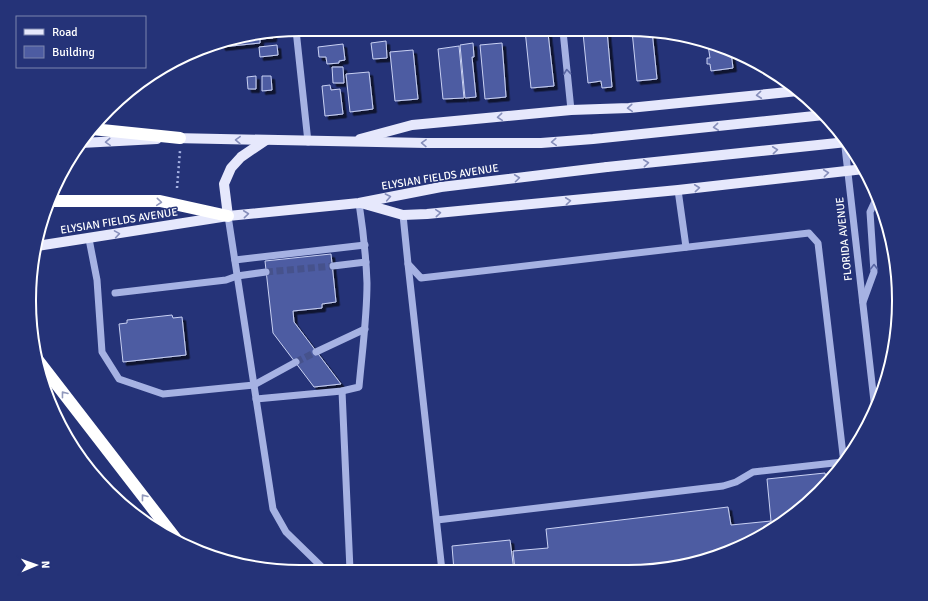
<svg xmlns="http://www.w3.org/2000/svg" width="928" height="601" font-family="Signika,sans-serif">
<defs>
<filter id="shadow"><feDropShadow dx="3.5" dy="3.5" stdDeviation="0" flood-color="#0009"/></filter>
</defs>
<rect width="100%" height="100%" fill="#253378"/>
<g fill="#4d5ca2" stroke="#c9d1f3" filter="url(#shadow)">
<path d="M525,30H530L531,35L548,33L554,86L531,88Z"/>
<path d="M607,31L612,87L602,88L601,81L588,83L583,33Z"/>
<path d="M632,31H652L657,79L637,81Z"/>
<path d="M273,34V38L260,39V43L222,47L221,42Z"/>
<path d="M386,41L387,58L373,59L371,43Z"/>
<path d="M473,43L474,57H472L476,97L465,98L460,45Z"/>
<path d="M502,43L506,97L485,99L480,45Z"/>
<path d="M343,44L345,60L339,61V63L327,64L326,57H319L318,47Z"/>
<path d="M277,45L278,55L260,57L259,47Z"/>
<path d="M708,45L731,52L733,68L711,71L710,64H707V58H710Z"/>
<path d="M459,46L464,98L443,99L438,49Z"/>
<path d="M413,50L418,99L395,101L390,52Z"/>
<path d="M332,67H343L344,83H333Z"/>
<path d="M369,72L373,109L350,112L346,74Z"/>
<path d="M256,76V89H248L247,77Z"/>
<path d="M262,76H271L272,90L262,91Z"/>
<path d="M330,85L331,90L340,89L343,114L325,116L322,86Z"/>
<path d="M331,254L336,302L322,304V308L293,311L294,322L341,384L314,387L273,333L265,261Z"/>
<path d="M172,315L173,318L182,317L186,355L123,362L119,324L127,323V320Z"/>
<path d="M825,473L827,484L793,516L747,544L698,563L645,571H515L513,551L548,548L546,529L728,507L731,525L771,521L767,479Z"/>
<path d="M510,540L514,571H454L452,546Z"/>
</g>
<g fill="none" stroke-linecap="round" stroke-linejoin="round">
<g stroke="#46528c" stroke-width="7" stroke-dasharray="7 3.5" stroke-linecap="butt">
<path d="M266,272L333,266"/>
<path d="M296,362L316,352"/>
</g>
<path stroke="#a6b2e3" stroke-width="2.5" stroke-dasharray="2 3" stroke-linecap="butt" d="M177,188L180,151"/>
<g stroke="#a6b2e3" stroke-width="7">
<path d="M296,30L308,142"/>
<path d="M563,31L571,110"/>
<path d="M844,138L875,410"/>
<path d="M678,190L686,247"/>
<path d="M403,215L408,264L421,278L809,233L818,243L844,463"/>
<path d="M228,216L273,509L286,532L325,570"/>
<path d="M89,239L97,280L102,352L119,379L163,394L254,385L296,362"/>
<path d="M235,260L365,245"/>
<path d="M408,264L442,571"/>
<path d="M333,266L366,262"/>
<path d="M115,293L226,280L237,276L266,272"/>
<path d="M863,302L874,272L870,212L877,197"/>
<path d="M316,352L365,329"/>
<path d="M342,391L350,570"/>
<path d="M256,399L342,391L359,387C362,353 367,318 367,283C366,256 363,229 359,203"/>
<path d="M437,520L723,486L736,482L753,472L843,462"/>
</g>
<g stroke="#e6e8fc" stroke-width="10">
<path d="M173,138L426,143H541L593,139L824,115"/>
<path d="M360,139L412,125L571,110L629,108L798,91"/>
<path d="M81,143L157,139"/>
<path d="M361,203L403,215L427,214L678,190L864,169"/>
<path d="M228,216L224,184L231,168L241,157L266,140"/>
<path d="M37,246L228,216L359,203L441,187L607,167"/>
</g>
<g stroke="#fff" stroke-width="12">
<path d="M92,129L180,138"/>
<path d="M50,201H160L228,216"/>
<path d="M37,359L176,539"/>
</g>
<path stroke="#e6e8fc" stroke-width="10" d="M607,167L847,142"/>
</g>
<defs><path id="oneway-chevron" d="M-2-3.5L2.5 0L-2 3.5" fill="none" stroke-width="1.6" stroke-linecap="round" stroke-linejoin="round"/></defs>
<g stroke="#5966a3">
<use href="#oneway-chevron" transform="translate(567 72) rotate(-96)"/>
<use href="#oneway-chevron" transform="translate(874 267) rotate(-90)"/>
</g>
<g stroke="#868eba">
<use href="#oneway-chevron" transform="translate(759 95) rotate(174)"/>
<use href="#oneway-chevron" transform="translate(630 108) rotate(176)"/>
<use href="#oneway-chevron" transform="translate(500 117) rotate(175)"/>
<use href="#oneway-chevron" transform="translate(716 127) rotate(174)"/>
<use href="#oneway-chevron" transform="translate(238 140) rotate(-178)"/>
<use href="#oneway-chevron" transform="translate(108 142) rotate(177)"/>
<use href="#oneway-chevron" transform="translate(554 142) rotate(176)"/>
<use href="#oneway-chevron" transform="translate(424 143) rotate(-179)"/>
<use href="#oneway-chevron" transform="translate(775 150) rotate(-6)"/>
<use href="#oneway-chevron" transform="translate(646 163) rotate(-6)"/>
<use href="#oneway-chevron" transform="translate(826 173) rotate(-6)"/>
<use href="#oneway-chevron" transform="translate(517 178) rotate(-7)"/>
<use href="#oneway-chevron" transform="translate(697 188) rotate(-6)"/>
<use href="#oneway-chevron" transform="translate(388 197) rotate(-11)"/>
<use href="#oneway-chevron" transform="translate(568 201) rotate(-6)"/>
<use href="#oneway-chevron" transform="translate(438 213) rotate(-5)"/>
<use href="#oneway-chevron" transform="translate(246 214) rotate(-6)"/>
<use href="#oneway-chevron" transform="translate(117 234) rotate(-9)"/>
</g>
<g stroke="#9299bc">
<use href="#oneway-chevron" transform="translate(159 202) rotate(5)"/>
<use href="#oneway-chevron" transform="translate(64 394) rotate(-128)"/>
<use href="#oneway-chevron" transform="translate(144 497) rotate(-128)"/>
</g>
<g text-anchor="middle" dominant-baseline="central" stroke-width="3" stroke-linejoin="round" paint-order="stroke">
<g font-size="11" fill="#fff" stroke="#253378">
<text transform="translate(440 177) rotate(-9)">ELYSIAN FIELDS AVENUE</text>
<text transform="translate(119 221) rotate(-9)">ELYSIAN FIELDS AVENUE</text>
<text transform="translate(844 239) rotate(-96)">FLORIDA AVENUE</text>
</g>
</g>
<path d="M0 0H928V601H0ZM300 36H628A264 264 0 0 1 892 300V301A264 264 0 0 1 628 565H300A264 264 0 0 1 36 301V300A264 264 0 0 1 300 36Z" fill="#253378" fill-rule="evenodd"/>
<path fill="none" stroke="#fff" stroke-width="2" d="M300 36H628A264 264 0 0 1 892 300V301A264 264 0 0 1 628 565H300A264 264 0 0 1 36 301V300A264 264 0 0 1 300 36Z"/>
<rect x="16" y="16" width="130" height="52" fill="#253378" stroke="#7c85ae"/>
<rect x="24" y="29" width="20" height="6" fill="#e6e8fc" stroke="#7c85ae"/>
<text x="52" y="36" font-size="12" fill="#ffffff">Road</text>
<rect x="24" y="46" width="20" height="12" fill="#4d5ca2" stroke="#7c85ae"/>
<text x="52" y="56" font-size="12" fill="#ffffff">Building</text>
<g transform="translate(36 565) rotate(88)" stroke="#253378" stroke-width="3" paint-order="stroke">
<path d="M0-3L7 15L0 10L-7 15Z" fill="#ffffff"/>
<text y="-6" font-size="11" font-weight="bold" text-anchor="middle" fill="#ffffff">N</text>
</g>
</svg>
